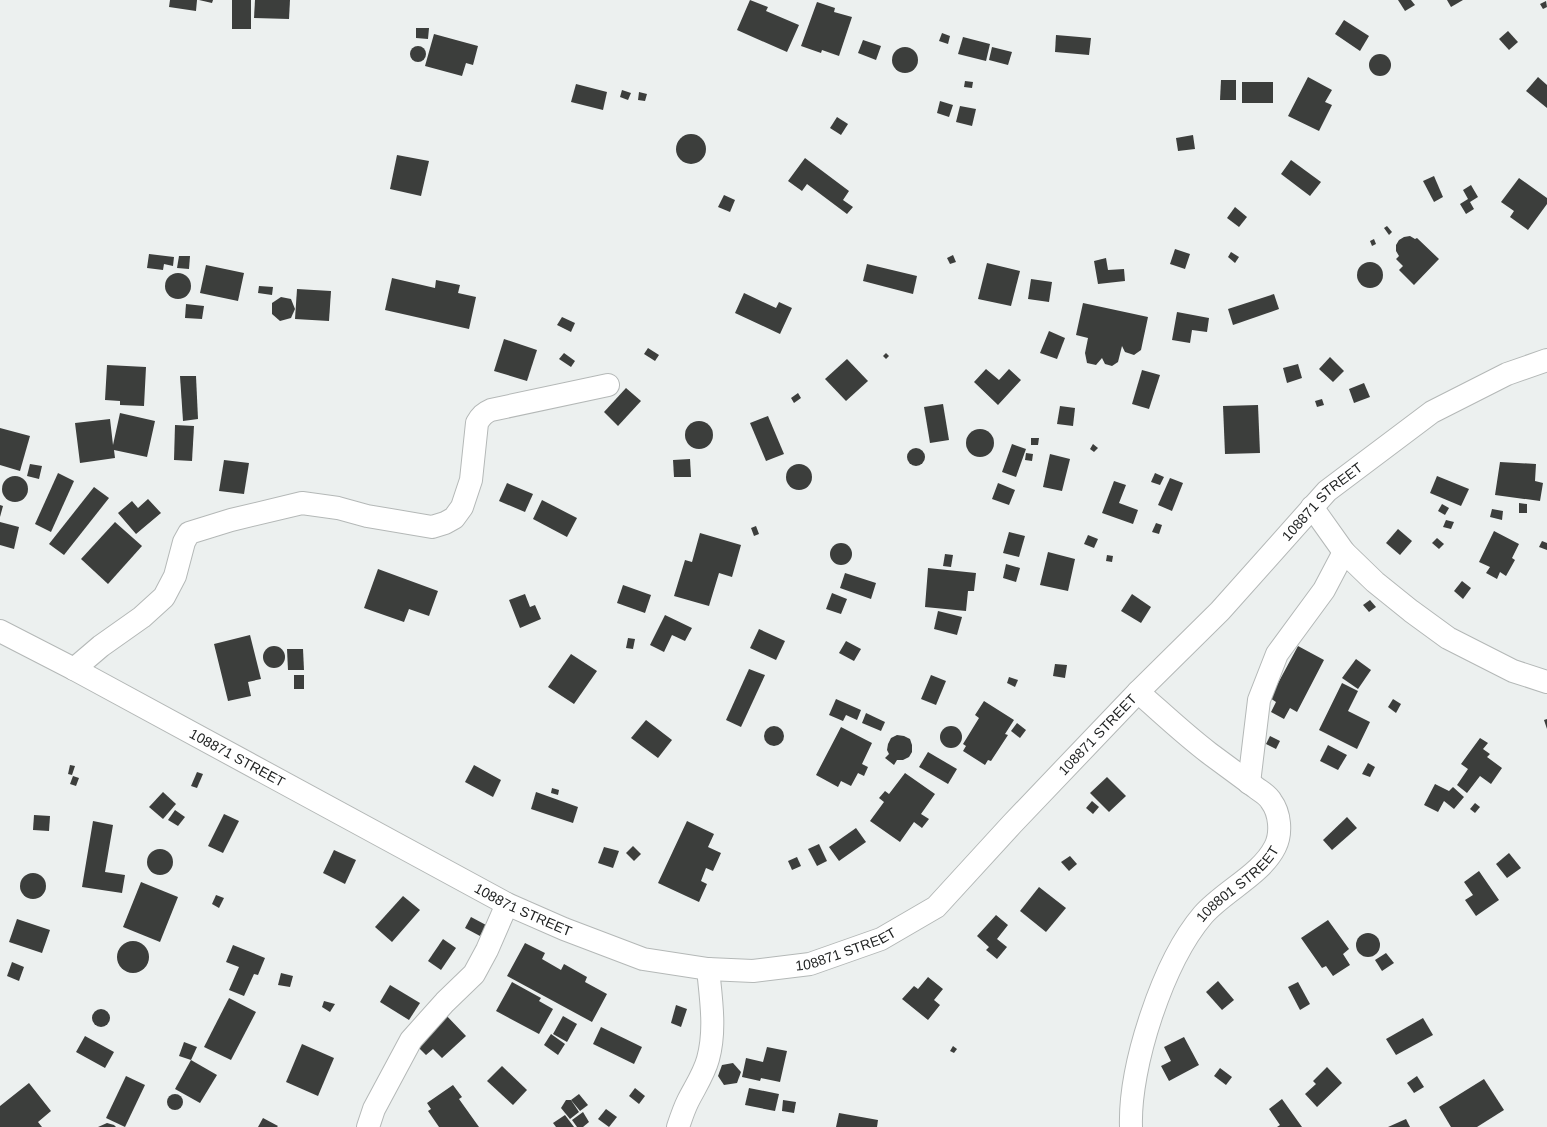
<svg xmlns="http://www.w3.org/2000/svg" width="1547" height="1127" font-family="Arial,sans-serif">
<rect width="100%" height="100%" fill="#ecf0ef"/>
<g fill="#3c3e3c">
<path d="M170,0H197L196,11L169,7Z"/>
<path d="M199,0H213L212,3Z"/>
<rect x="232" y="0" width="19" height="29"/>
<path d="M255,0H290L289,19L254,18Z"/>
<path d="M750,0L768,7L766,11L799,25L787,52L737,30Z"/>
<path d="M1398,0H1411L1415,5L1405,11Z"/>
<path d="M1447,0H1463L1451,7Z"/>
<path d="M1546,1L1547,7L1543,9L1540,4Z"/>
<path d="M817,2L835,8L834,12L852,17L839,56L822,50L821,53L801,46Z"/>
<path d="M1344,20L1369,36L1360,51L1335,34Z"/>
<path d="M416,28H429L428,39L416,38Z"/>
<path d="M1508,31L1518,42L1509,50L1499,39Z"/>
<path d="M942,33L950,36L948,44L939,41Z"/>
<path d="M434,34L478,46L473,65L466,63L462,76L425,66Z"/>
<path d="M1056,35L1091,38L1089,55L1055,52Z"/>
<path d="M963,37L990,44L986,61L958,54Z"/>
<path d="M863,40L881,46L876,60L858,53Z"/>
<circle cx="418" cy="54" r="8"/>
<path d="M992,47L1012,52L1008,65L989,60Z"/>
<circle cx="905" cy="60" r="13"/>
<circle cx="1380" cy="65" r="11"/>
<path d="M1308,77L1332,90L1325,102L1332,105L1319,131L1288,116Z"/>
<path d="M1538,77L1547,85V108L1526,91Z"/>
<path d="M1221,80H1236V100H1220Z"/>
<path d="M965,81L973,82L972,88L964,87Z"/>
<rect x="1242" y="82" width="31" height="21"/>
<path d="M576,84L607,92L603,110L571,102Z"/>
<path d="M622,90L631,93L628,100L620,97Z"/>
<path d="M639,92L647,94L645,101L638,100Z"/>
<path d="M940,101L953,105L949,117L937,113Z"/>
<path d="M960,106L976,109L972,126L956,122Z"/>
<path d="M837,117L848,124L841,135L830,128Z"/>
<circle cx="691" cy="149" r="15"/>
<path d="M1193,135L1195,149L1178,151L1176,138Z"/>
<path d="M397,155L429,161L421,196L390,189Z"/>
<path d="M805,158L849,191L843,200L853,207L847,214L807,184L802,191L788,181Z"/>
<path d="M1291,160L1321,182L1310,196L1281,174Z"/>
<path d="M1434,176L1443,197L1434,202L1423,181Z"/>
<path d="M1519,178L1547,198V204L1528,230L1510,217L1514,211L1501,202Z"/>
<path d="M1471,185L1478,197L1470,202L1474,209L1466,214L1460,204L1468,199L1463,190Z"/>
<path d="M724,195L735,200L730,212L718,207Z"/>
<path d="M1235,207L1247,217L1239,227L1227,218Z"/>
<path d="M1387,226L1392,232L1389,235L1384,228Z"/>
<path d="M1410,236L1415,239L1417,238L1439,259L1414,285L1399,270L1403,266L1396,259L1399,256L1396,251V245L1399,240L1404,237Z"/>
<path d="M1374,239L1376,244L1372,246L1370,241Z"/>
<path d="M1175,249L1190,254L1185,269L1170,264Z"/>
<path d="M1231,252L1239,257L1235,263L1228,257Z"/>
<path d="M149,254L174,257L173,266L164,264L163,270L147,268Z"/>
<path d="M953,255L956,262L950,264L947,258Z"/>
<path d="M179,256H190L189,269L177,268Z"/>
<path d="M1106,258L1108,270L1124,269L1125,281L1098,284L1094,261Z"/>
<circle cx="1370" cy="275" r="13"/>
<path d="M987,263L1020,271L1011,306L978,299Z"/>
<path d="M867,264L917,276L913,294L863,281Z"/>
<path d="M206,265L244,273L238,301L200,293Z"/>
<circle cx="178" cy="286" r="13"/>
<path d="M392,278L435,288L436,280L460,285L458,293L476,297L469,329L385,310Z"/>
<path d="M1031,279L1052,282L1049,302L1028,299Z"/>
<path d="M259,286L273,287L272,295L258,293Z"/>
<path d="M297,289L331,291L329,321L295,319Z"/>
<path d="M744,293L776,308L779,302L792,308L780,334L735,313Z"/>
<path d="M1274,294L1279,309L1233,325L1228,309Z"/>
<path d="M281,297L291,299L295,309L291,318L280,321L272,314V303Z"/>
<path d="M1083,303L1148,317L1141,350L1134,355L1125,352L1122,346L1118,362L1112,366L1105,364L1102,358L1096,365L1087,363L1085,353L1088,338L1076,335Z"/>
<path d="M186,304L204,306L202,319L185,318Z"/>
<path d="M1177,312L1209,318L1207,332L1192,330L1190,343L1172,340Z"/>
<path d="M562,317L575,323L571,332L557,325Z"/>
<path d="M1049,331L1065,338L1057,359L1040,353Z"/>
<path d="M504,339L537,350L527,381L494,371Z"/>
<path d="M648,348L659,355L655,361L644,354Z"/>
<path d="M564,353L575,361L571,367L559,359Z"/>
<path d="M886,353L889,356L886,359L883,356Z"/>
<path d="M1330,357L1344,371L1333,382L1319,369Z"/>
<path d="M847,359L868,381L846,401L825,379Z"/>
<path d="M1298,364L1302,378L1287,383L1283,368Z"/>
<path d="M107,365L146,367L144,406L120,405V401L105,400Z"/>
<path d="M986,369L999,380L1009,369L1021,380L998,405L974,382Z"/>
<path d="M1142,370L1160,375L1149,409L1132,404Z"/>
<path d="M180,376H196L198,419L183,421Z"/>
<path d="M1364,383L1370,397L1354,403L1349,389Z"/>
<path d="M626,388L641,401L618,426L604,412Z"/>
<path d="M798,393L801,398L794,403L791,398Z"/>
<path d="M1322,399L1324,405L1317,407L1315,401Z"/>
<path d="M943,404L949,440L930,443L924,407Z"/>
<path d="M1258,405L1260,453L1225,454L1223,406Z"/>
<path d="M1060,406L1075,408L1073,426L1057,424Z"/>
<path d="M120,413L155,421L147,457L114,450L115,458L80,463L75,423L110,419L113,445Z"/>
<path d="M768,416L784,454L766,461L750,423Z"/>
<circle cx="699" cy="435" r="14"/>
<path d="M175,425L194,426L192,461L174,460Z"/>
<path d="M0,428L30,436L20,471L0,465Z"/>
<circle cx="980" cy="443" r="14"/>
<path d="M1031,438H1039L1038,445H1031Z"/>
<path d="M1012,444L1026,449L1016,477L1002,472Z"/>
<path d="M1093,444L1098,448L1094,452L1090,449Z"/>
<circle cx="916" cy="457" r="9"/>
<path d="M1026,453L1033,454L1032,461L1025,460Z"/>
<path d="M1050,454L1070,459L1062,491L1043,487Z"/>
<path d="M690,459L691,477H674L673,460Z"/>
<path d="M224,460L249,463L244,494L219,491Z"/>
<path d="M1500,462L1536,464L1535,481L1543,483L1540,501L1495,495Z"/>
<circle cx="799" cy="477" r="13"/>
<path d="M30,464L42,466L39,479L27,476Z"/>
<path d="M58,473L74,481L51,532L35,524Z"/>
<path d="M1155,473L1164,477L1160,485L1151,482Z"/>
<path d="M1437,476L1469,489L1461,506L1430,493Z"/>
<circle cx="15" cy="489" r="13"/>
<path d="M1170,478L1183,483L1172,511L1158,505Z"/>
<path d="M1114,481L1126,485L1119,503L1138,510L1133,524L1102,513Z"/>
<path d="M507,483L533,494L525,512L499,501Z"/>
<path d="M998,483L1015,490L1009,505L992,499Z"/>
<path d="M94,487L109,498L64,555L49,544Z"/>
<path d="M148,499L161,513L136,534L118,513L132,501L138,508Z"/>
<path d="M542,500L577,518L567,537L533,519Z"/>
<path d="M1519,503L1527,504V513H1519Z"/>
<path d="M1442,504L1449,508L1445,515L1438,511Z"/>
<path d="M0,505L3,506L0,517Z"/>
<path d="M1492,509L1503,511L1502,520L1490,517Z"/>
<path d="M1446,520L1454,522L1451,529L1443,527Z"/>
<path d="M0,522L19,527L14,549L0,545Z"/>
<path d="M115,522L142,546L108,584L81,559Z"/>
<path d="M1156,523L1162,525L1159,534L1152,532Z"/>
<path d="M756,526L759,534L754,536L751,528Z"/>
<path d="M1398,529L1412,541L1400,555L1386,543Z"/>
<path d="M1494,531L1519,544L1512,558L1515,560L1506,576L1500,572L1497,579L1486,573L1490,567L1479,562Z"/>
<path d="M1009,532L1025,536L1019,557L1003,553Z"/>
<path d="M700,533L741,545L732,577L719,573L709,606L674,596L685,560L692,562Z"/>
<path d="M1088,535L1098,539L1094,548L1084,544Z"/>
<path d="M1437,538L1444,544L1439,549L1432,543Z"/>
<path d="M1542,541L1547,543V550L1539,547Z"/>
<circle cx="841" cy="554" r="11"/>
<path d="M1048,552L1075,559L1068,591L1040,585Z"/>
<path d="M945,554L953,555L951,567L943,566Z"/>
<path d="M1107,555L1113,556L1112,562L1106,561Z"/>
<path d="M1006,564L1020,568L1016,582L1003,578Z"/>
<path d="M928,568L976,573L974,591H968L966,611L925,607Z"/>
<path d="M378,569L438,591L429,616L409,609L404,622L364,608Z"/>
<path d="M845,573L876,583L871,599L840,588Z"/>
<path d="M1462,581L1471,588L1463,599L1454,591Z"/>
<path d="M623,585L651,595L645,613L617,603Z"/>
<path d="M832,593L847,599L841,614L826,609Z"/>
<path d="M525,594L530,607L535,605L541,619L520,628L509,600Z"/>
<path d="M1132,594L1151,607L1141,623L1121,611Z"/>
<path d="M1370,600L1376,607L1369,612L1363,605Z"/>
<path d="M938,611L962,617L957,635L934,629Z"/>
<path d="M665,615L692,628L685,641L672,635L664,652L650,645Z"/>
<path d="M759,629L785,641L776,660L750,648Z"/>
<path d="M250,635L261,679L248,682L251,696L228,701L214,644Z"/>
<path d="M628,638L635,639L633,649L626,648Z"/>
<path d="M846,641L861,649L854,661L839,653Z"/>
<path d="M1298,646L1324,660L1297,712L1290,708L1284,719L1271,712L1276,702L1270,698Z"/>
<circle cx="274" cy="657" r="11"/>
<path d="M287,649H303L304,670H288Z"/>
<path d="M571,654L597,671L574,704L548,687Z"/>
<path d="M1356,659L1371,670L1358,689L1342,678Z"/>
<path d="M1055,664L1067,665L1065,678L1053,676Z"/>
<path d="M749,669L765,675L741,727L726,720Z"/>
<rect x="294" y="675" width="10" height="14"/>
<path d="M931,675L946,681L936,705L921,699Z"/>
<path d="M1009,677L1018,680L1015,687L1007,683Z"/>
<path d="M1342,683L1358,691L1348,711L1370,722L1357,749L1319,730Z"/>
<path d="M836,699L861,710L857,720L846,715L843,721L829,715Z"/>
<path d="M1393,699L1401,704L1396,713L1388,707Z"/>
<path d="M984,701L1014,720L1005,734L1008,735L991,761L988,760L985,765L963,751L966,746L963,744L979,718L975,715Z"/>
<path d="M866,713L885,722L881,731L862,723Z"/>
<path d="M1547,719V729L1544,720Z"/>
<path d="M646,720L672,740L658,758L631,738Z"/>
<path d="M1017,723L1026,730L1020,738L1011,731Z"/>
<circle cx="951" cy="737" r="11"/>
<circle cx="774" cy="736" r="10"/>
<path d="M841,727L872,743L862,764L868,767L864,776L858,773L851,786L841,781L838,787L816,775Z"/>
<path d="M897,735L904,736L910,739L912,745V752L909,757L903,760H897L894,765L885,758L889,754L887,750L888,744L891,738Z"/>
<path d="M1270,736L1280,741L1276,749L1266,744Z"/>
<path d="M1480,738L1488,743L1483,749L1490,754L1487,757L1502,768L1491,784L1480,776L1467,793L1457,785L1468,769L1461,764Z"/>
<path d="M1328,745L1347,755L1338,770L1320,761Z"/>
<path d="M928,752L957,769L948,784L919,767Z"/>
<path d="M1368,763L1375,767L1370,777L1362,774Z"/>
<path d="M70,765L75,766L72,775L68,774Z"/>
<path d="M474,765L501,780L493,797L465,782Z"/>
<path d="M197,772L203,774L197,788L191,786Z"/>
<path d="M905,773L935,794L921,814L929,819L922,828L914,822L900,842L870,821L884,802L879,798L885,791L889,794Z"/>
<path d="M73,776L79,778L76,786L70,784Z"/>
<path d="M1107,777L1126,796L1109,812L1090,793Z"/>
<path d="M1435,784L1449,791L1453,787L1464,797L1454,809L1444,801L1438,812L1424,805Z"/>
<path d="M552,788L559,790L558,795L551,793Z"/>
<path d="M163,792L176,804L163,819L149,807Z"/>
<path d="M536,792L578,807L573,823L531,809Z"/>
<path d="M1092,801L1099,807L1093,814L1086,808Z"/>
<path d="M1475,803L1480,807L1475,813L1470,809Z"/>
<path d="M175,810L185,817L178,826L168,820Z"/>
<path d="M224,814L239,821L223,853L208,846Z"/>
<path d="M34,815L50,816L49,831L33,830Z"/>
<path d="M1347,817L1357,828L1332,850L1323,840Z"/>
<path d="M93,821L113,825L105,872L125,875L122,893L82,887Z"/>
<path d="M687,821L714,834L708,847L721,853L713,871L706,868L701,881L707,884L699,902L658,883Z"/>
<path d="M856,828L866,842L839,861L829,847Z"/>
<path d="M819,844L827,861L817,866L808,849Z"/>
<path d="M633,846L641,854L634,861L626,853Z"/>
<path d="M604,847L619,851L613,868L598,863Z"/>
<circle cx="160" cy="862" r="13"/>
<path d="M334,850L356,860L345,884L323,873Z"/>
<path d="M1509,853L1521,868L1507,878L1496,864Z"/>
<path d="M1070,856L1077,864L1069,871L1061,862Z"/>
<path d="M797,857L801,866L792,870L788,861Z"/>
<path d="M1479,871L1499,900L1476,916L1465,900L1473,895L1464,882Z"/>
<circle cx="33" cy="886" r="13"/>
<path d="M141,882L178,897L160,942L123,927Z"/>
<path d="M1039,887L1066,908L1046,932L1020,911Z"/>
<path d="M216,895L224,898L219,908L212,904Z"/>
<path d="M403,896L420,910L392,942L375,927Z"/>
<path d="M996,915L1008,925L997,939L1007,947L997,959L986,950L989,947L977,936Z"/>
<path d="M471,917L486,925L480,936L465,928Z"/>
<path d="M17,919L50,930L42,953L9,942Z"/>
<path d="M1328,920L1349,949L1343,954L1350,965L1333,976L1326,966L1322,968L1301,938Z"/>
<circle cx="1368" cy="945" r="12"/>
<path d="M443,939L456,948L441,970L428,961Z"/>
<circle cx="133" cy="957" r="16"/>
<path d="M525,943L545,953L542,959L561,970L564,964L587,977L585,982L607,994L592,1022L507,976Z"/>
<path d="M233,945L265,958L258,975L254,974L244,996L229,990L239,967L226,962Z"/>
<path d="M1386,953L1394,963L1382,971L1375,960Z"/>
<path d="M12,962L24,967L19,981L7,976Z"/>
<path d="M281,973L293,976L290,987L278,985Z"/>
<path d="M928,977L943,989L934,1000L940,1005L928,1020L902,999L914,986L918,989Z"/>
<path d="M1218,981L1234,1000L1222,1010L1206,992Z"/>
<path d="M512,982L541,998L539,1001L553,1009L539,1034L496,1011Z"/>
<path d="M1298,982L1310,1004L1300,1010L1288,987Z"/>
<path d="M390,985L420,1003L409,1020L380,1002Z"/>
<path d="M229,998L256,1012L231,1060L204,1047Z"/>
<path d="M324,1001L335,1004L330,1012L322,1007Z"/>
<path d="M676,1005L687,1009L681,1027L671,1023Z"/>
<circle cx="101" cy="1018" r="9"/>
<path d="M444,1013L466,1036L442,1058L433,1049L426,1055L413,1042Z"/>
<path d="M563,1016L577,1024L567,1042L553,1034Z"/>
<path d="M1423,1018L1433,1035L1396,1055L1386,1039Z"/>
<path d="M601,1027L642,1047L634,1064L593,1044Z"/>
<path d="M551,1034L565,1044L558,1055L544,1045Z"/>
<path d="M85,1036L114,1052L105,1068L76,1052Z"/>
<path d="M1184,1037L1199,1065L1169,1081L1161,1066L1171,1061L1164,1047Z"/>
<path d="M184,1042L197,1047L191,1060L179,1056Z"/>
<path d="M302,1044L334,1058L318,1096L286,1082Z"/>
<path d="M953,1046L957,1049L954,1053L950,1051Z"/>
<path d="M767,1047L787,1051L780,1082L761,1078L760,1081L742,1077L746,1058L763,1062Z"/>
<path d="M191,1060L217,1075L200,1103L175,1089Z"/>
<path d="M733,1063L741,1072L737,1083L724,1085L718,1076L722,1065Z"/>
<path d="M502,1066L527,1090L513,1105L487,1081Z"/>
<path d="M1327,1067L1342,1083L1317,1107L1305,1094L1316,1084L1313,1081Z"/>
<path d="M1220,1068L1232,1077L1226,1085L1214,1076Z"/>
<path d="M126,1076L145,1085L125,1127L106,1118Z"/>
<path d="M1417,1076L1424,1087L1414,1093L1407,1083Z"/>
<path d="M1484,1079L1504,1110L1477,1127H1451L1439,1107Z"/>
<path d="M29,1083L51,1111L38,1122L42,1127H0V1106Z"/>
<path d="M453,1085L462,1097L459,1099L479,1127H439L428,1111L431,1109L427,1103Z"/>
<path d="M635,1088L645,1096L639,1104L629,1096Z"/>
<path d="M749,1088L779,1094L775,1111L745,1105Z"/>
<circle cx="175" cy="1102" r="8"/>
<path d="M579,1094L588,1105L580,1111L571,1100Z"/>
<path d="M1282,1099L1302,1127H1277L1280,1125L1269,1109Z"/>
<path d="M566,1100H571L579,1112L570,1119L561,1108Z"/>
<path d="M783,1100L796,1102L794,1113L782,1111Z"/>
<path d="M606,1109L617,1117L609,1127L598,1119Z"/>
<path d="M583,1112L589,1122L583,1127H577L572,1120Z"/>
<path d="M839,1113L878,1120L877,1127H836Z"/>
<path d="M565,1115L574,1127H556L553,1123Z"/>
<path d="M263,1118L278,1126L277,1127H258Z"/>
<path d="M1406,1119L1410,1127H1388Z"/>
<path d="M107,1123L114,1125L116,1127H98Z"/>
</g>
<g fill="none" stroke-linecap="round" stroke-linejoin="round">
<defs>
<g id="minor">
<path d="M1312,507L1344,552L1375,582L1411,611L1448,638L1513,671L1547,682"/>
<path id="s1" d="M0,631L74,669L507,904L564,929L643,959L708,969L753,971L810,964L881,939L936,907L1012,824L1138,692L1220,611L1327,491L1432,412L1507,374L1547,360"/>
<path d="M74,669L101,646L142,617L164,597L175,576L184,542L189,533L231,520L302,503L338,508L367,516L432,527L445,523L454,518L462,507L471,480L477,423C481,416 484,413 491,410L608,385"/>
<path d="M1249,783L1259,700L1277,654L1324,590L1344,552"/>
<path d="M368,1127L374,1109L411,1040L445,1002L474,974L487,950L507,904"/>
<path d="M678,1127C681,1118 684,1109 688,1101C695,1087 704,1074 708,1059C716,1030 711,999 708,969"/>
<path id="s2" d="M1131,1127C1129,1066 1163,962 1203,915C1224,891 1261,875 1275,847C1282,833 1280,813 1271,801C1268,795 1260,791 1255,787C1240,776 1224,764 1209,753C1184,734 1161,712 1138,692"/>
</g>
</defs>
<use href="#minor" stroke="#b4b8b7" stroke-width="24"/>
<use href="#minor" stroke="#fff" stroke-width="22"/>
</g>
<g text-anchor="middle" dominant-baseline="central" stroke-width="4" stroke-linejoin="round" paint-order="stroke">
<g font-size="14" fill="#1e2020" stroke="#f9fefc">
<text stroke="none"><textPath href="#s1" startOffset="1590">108871 STREET</textPath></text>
<text stroke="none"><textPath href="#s1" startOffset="1266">108871 STREET</textPath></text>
<text stroke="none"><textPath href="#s1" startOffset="269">108871 STREET</textPath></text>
<text stroke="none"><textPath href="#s2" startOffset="274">108801 STREET</textPath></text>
<text stroke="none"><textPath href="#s1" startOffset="593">108871 STREET</textPath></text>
<text stroke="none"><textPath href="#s1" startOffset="929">108871 STREET</textPath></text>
</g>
</g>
</svg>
